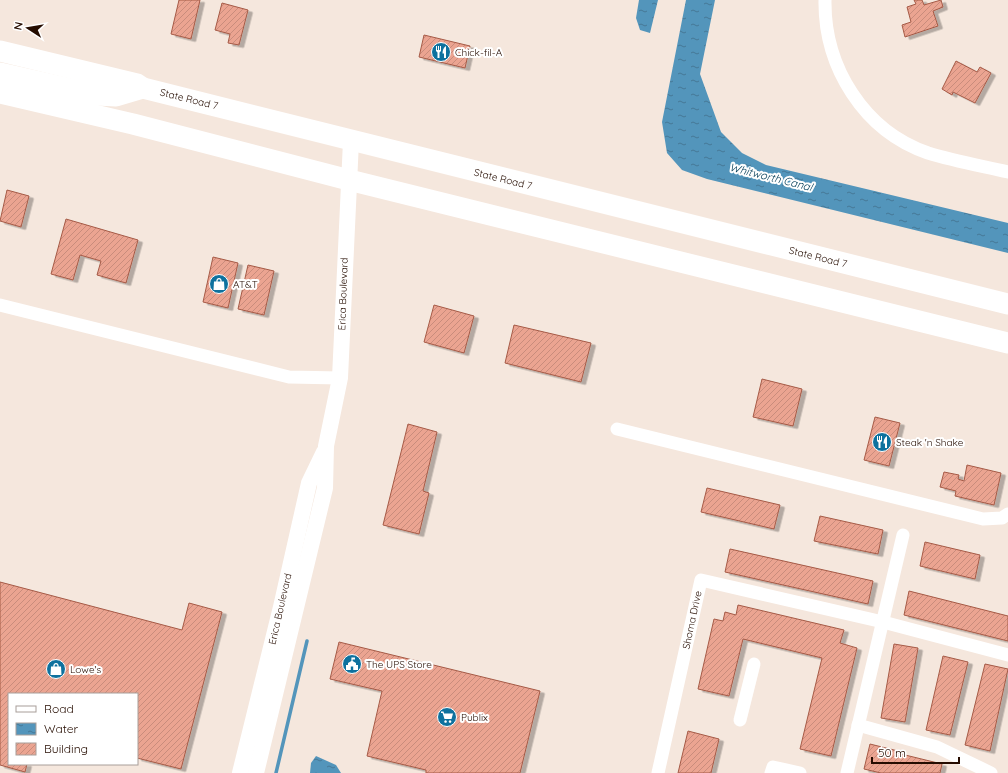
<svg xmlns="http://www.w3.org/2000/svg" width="1008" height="773" font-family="Quicksand,sans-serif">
<defs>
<pattern id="water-ripples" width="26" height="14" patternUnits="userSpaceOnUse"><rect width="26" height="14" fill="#5395bb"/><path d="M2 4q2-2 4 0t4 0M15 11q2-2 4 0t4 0" fill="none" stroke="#457896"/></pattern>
<pattern id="building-hatch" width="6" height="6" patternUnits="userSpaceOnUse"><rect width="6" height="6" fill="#eba491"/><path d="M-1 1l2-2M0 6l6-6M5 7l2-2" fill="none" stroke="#c98c7b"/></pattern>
<filter id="shadow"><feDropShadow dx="4.5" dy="2.5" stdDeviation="0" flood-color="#0004"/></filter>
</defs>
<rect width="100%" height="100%" fill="#f5e7dd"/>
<g fill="url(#water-ripples)">
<path d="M639,0H658L650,33L640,30L636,18Z"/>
<path d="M686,0H715L700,74L721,132L742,153L766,165L1008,223V253L707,179L682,170L667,153L662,122Z"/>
<path d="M316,756L336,765L341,773H310L311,763Z"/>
</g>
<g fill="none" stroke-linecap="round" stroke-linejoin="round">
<path stroke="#5395bb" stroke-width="3.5" d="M276,773L307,641"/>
</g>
<g fill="url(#building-hatch)" stroke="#a55a46" filter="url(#shadow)">
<path d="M179,0H200L191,39L171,34Z"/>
<path d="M914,0H922L924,5L941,0L943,7L933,11L938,26L905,37L902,25L911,22L907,7L916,4Z"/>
<path d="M222,3L248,10L239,45L228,43L230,34L215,30Z"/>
<path d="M424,35L470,46L465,68L419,57Z"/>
<path d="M956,61L977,72L980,67L991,73L975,103L953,92L952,95L942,89Z"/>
<path d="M7,190L29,196L21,227L0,221Z"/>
<path d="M66,219L138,240L126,283L97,275L101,261L80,255L73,280L51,274Z"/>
<path d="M213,257L238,263L228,308L203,302Z"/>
<path d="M248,265L274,271L264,315L238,309Z"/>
<path d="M434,305L474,316L464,353L424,342Z"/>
<path d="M514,325L591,343L581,382L505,363Z"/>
<path d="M762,379L802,389L793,426L753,417Z"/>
<path d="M875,417L900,423L889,466L864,460Z"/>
<path d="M408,424L437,432L423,491L429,493L419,534L383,525Z"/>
<path d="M967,465L1001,473L994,505L955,496L956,491L940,487L944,472L959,475L958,479L964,481Z"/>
<path d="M707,488L780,505L774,529L701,512Z"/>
<path d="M820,516L883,530L878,554L814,541Z"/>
<path d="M925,542L980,555L975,579L920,566Z"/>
<path d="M730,549L873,581L868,604L725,572Z"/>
<path d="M0,582L182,630L189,603L222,612L181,769L137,758V694H9V764H27L25,772L0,765Z"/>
<path d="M909,591L1008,616V641L904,615Z"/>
<path d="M738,605L844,630L840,643L857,648L831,756L800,749L822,658L743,639L729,696L698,689L714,619L723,621L725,612L736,615Z"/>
<path d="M339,642L540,691L520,773H426V770L367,756L382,691L330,679Z"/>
<path d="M894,644L918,648L905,722L881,718Z"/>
<path d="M943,656L968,662L950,735L926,730Z"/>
<path d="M985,664L1008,669L990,751L965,745Z"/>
<path d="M688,731L719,739L711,773H678Z"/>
<path d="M870,744L898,751L897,753L942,764L940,773H881L864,769Z"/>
</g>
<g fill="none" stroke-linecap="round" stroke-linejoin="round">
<g stroke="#fff" stroke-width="13">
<path d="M825,0C824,67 864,131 928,153C954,161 982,166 1008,172"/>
<path d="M0,305L289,377L340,378"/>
<path d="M617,429L983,519L1002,518L1008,514"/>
<path d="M740,720L754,664"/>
<path d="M858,725L937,747L991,773"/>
<path d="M658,773L701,580L883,622L1008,655"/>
<path d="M771,773L773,767L800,773"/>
<path d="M847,773L903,535"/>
</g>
<g stroke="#fff" stroke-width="16">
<path d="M240,773L281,607L309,483L324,452"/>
<path d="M256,773L325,488L326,446L340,378L351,141"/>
</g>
<g stroke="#fff" stroke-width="21">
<path d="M0,51L137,84L143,88L1008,304"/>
<path d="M0,73L97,95L116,96L143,88"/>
<path d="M0,93L133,124L349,180L1008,343"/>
</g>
</g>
<defs>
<symbol id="restaurant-disc" viewBox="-11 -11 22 22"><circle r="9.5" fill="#0e719e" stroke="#fff"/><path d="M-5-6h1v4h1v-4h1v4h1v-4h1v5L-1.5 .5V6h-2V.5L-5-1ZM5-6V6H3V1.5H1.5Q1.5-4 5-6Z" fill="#fff"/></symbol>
<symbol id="shop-disc" viewBox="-11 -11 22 22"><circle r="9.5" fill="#0e719e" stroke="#fff"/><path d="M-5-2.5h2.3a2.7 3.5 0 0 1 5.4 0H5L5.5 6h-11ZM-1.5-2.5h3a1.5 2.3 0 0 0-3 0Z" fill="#fff"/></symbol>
<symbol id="civic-disc" viewBox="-11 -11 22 22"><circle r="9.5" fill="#0e719e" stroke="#fff"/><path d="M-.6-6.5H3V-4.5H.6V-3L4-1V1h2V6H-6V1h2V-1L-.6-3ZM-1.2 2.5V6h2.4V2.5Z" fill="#fff"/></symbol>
<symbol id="supermarket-disc" viewBox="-11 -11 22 22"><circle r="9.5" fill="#0e719e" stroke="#fff"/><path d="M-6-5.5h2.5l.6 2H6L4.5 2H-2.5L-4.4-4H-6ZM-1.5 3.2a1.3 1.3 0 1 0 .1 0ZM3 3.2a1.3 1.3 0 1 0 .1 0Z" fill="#fff"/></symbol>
</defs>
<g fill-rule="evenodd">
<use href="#restaurant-disc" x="430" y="41" width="22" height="22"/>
<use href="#shop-disc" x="208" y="273" width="22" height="22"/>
<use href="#restaurant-disc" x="871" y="431" width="22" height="22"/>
<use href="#civic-disc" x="341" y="653" width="22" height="22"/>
<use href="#shop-disc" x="45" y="658" width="22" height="22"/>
<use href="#supermarket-disc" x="436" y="706" width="22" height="22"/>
</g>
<g text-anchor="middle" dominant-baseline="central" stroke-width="4" stroke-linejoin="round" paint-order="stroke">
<g font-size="10" fill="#250c00" stroke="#fff" text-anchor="start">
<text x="455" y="52">Chick-fil-A</text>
<text x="233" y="284">AT&amp;T</text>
<text x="896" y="442">Steak 'n Shake</text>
<text x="366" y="664">The UPS Store</text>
<text x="70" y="669">Lowe's</text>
<text x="461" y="717">Publix</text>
</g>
<g font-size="10" fill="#250c00" stroke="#fff">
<text transform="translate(189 99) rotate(14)">State Road 7</text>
<text transform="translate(503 179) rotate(14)">State Road 7</text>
<text transform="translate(818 257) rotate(14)">State Road 7</text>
<text transform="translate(343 294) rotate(-88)">Erica Boulevard</text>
<text transform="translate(280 609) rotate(-77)">Erica Boulevard</text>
<text transform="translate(692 620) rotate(-78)">Shoma Drive</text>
</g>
<g font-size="11" font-style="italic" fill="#013b56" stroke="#fff">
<text transform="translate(771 177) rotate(14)">Whitworth Canal</text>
</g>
</g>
<rect x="8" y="693" width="130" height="72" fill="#ffffff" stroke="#a89e99"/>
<rect x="16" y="706" width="20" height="6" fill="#ffffff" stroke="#a89e99"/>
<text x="44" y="713" font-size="12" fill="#250c00">Road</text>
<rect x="16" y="723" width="20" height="12" fill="url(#water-ripples)" stroke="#a89e99"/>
<text x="44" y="733" font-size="12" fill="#250c00">Water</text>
<rect x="16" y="743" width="20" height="12" fill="url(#building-hatch)" stroke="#a89e99"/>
<text x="44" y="753" font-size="12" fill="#250c00">Building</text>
<g transform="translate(28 28) rotate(282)" stroke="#ffffff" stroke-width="3" paint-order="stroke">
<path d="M0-3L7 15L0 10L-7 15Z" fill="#250c00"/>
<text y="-6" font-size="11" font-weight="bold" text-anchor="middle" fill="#250c00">N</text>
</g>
<path d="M872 757v6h87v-6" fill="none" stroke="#250c00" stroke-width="2"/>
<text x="878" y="757" font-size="12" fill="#250c00" stroke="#ffffff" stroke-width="3" paint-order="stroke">50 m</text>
</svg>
